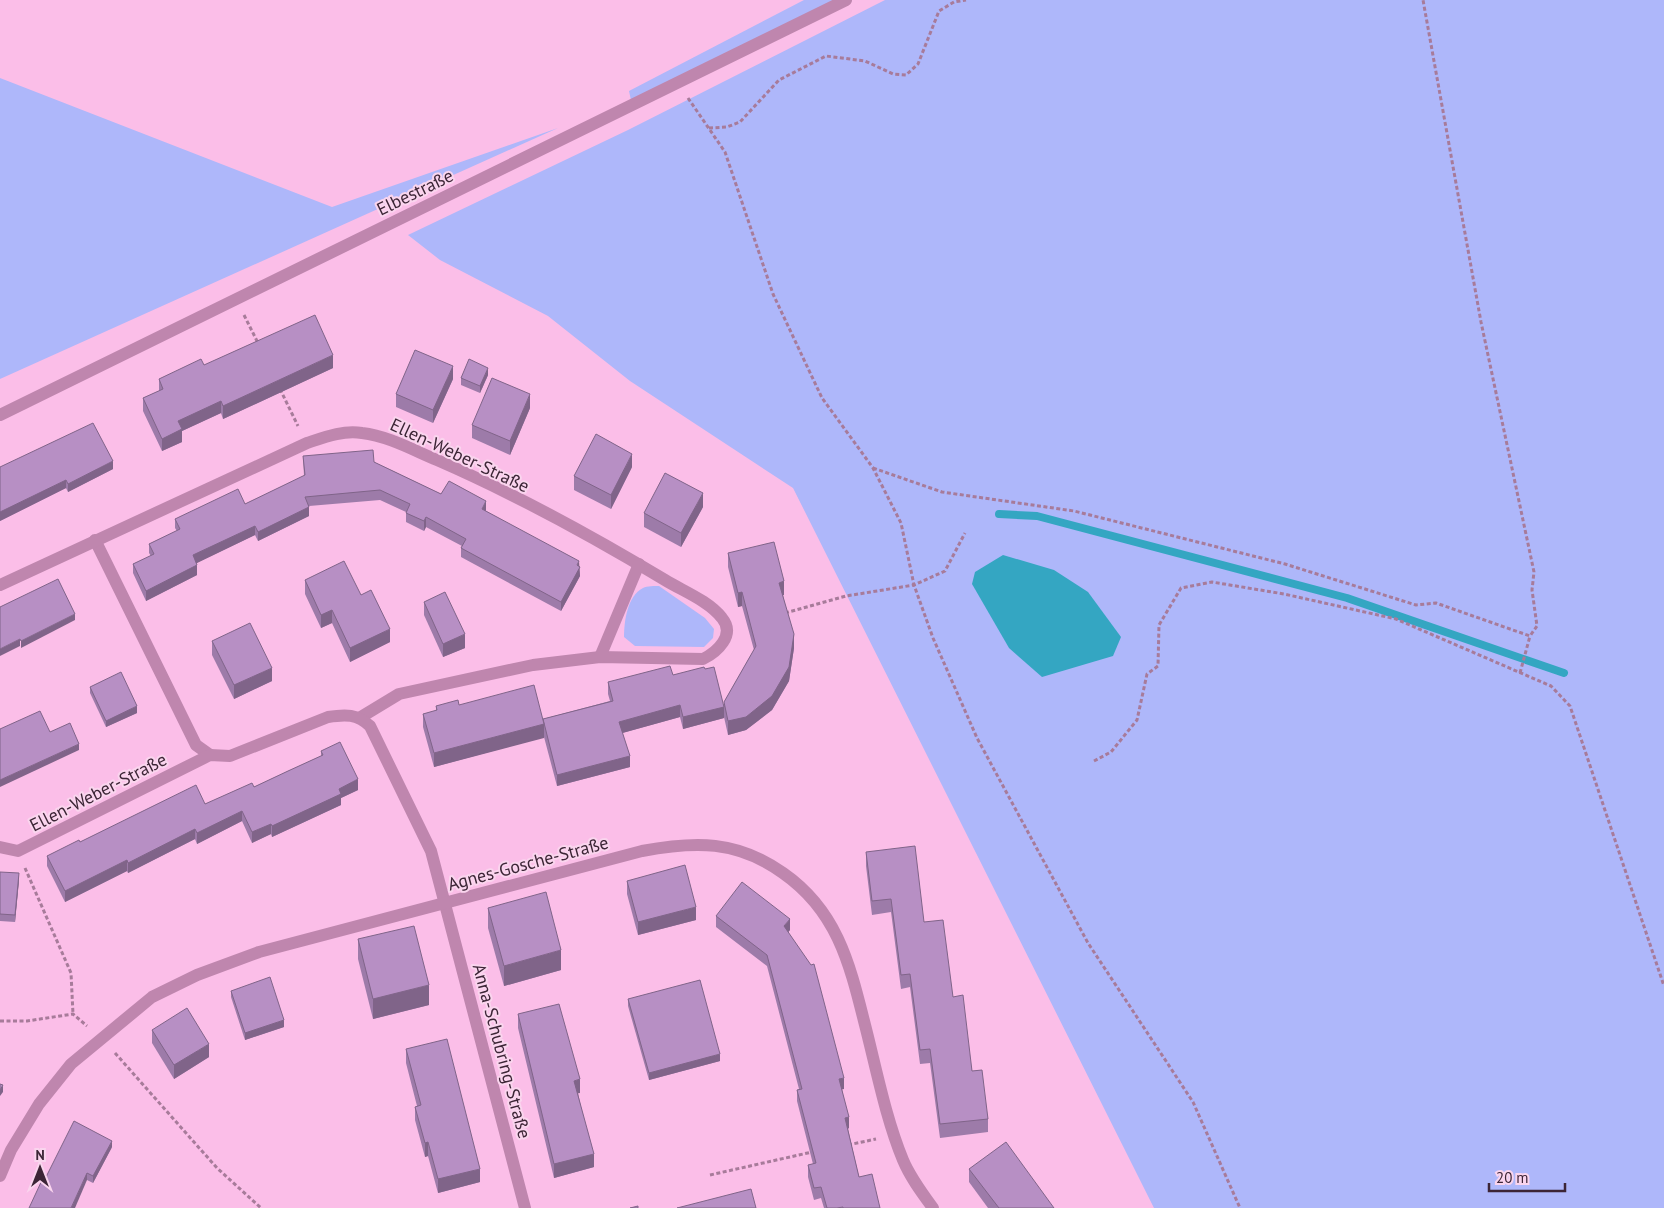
<svg xmlns="http://www.w3.org/2000/svg" width="1664" height="1208" font-family="'PT Sans',sans-serif">
<rect width="100%" height="100%" fill="#fbbee8"/>
<g fill="#aeb7fa">
<path d="M804,0H846L632,105L629,91Z"/>
<path d="M885,0H1664V1208H1154L793,488L630,381L548,316L440,260L408,235L628,130Z"/>
<path d="M0,78L332,207L558,128L0,379Z"/>
<path d="M659,586L705,618L714,629L713,638L704,647L635,646L624,637C624,622 627,596 643,588C647,586 655,586 659,586Z"/>
</g>
<path fill="#34a6c2" d="M1003,555L1054,570L1088,592L1121,637L1113,656L1042,677L1009,648L972,584L975,572Z"/>
<g fill="none" stroke-linecap="round" stroke-linejoin="round">
<path stroke="#34a6c2" stroke-width="8" d="M999,514L1037,516L1347,598L1564,673"/>
<g stroke="#a77b9a" stroke-width="3" stroke-dasharray="4 2.5" stroke-linecap="butt">
<path d="M688,98L725,152L773,294L822,398L873,468L901,523L914,585L933,638L977,738L1088,943L1193,1102L1240,1208"/>
<path d="M709,128L727,127L740,122L779,80L826,56L865,61L893,74L906,75L918,64L939,11L954,2L966,0"/>
<path d="M244,315L259,345"/>
<path d="M280,389L298,426"/>
<path d="M873,468L942,492L1074,511L1285,564L1416,605L1436,603L1530,636L1537,626L1532,590L1534,572L1481,322L1423,0"/>
<path d="M785,613L846,596L914,585L945,571L965,533"/>
<path d="M1520,673L1530,636"/>
<path d="M1094,761L1111,752L1137,720L1147,674L1158,666L1159,625L1181,588L1212,582L1284,594L1396,619L1551,686L1570,706L1664,986"/>
<path d="M25,868L71,973L73,1014"/>
<path d="M0,1021H27L73,1014L87,1026"/>
<path d="M115,1053L217,1168L261,1208"/>
<path d="M848,1145L876,1139"/>
<path d="M710,1175L812,1152"/>
</g>
<g stroke="#bf86ae" stroke-width="12">
<path d="M0,415L846,0"/>
<path d="M95,540L196,745L210,755"/>
<path d="M0,585L307,443C325,437 343,430 362,433C388,436 413,450 437,460C515,494 592,536 665,580C683,591 709,601 722,618C736,635 717,652 703,659L600,657L533,665L399,694L361,717"/>
<path d="M600,657L639,564"/>
<path d="M0,847L18,851L210,755L230,756L328,717C346,714 357,714 370,726L431,851L525,1208"/>
<path d="M0,1176L11,1150L39,1104L71,1064L152,997L197,975L259,952L642,851C695,841 737,840 783,873C836,910 849,961 864,1021C876,1067 885,1116 903,1160C910,1177 922,1193 933,1208"/>
</g>
</g>
<g fill="#9d7ba9">
<path d="M204,365L333,368L223,419L221,413L182,431V442L162,451L143,411V398L159,391V379Z"/>
<path d="M488,375L480,393L461,385V378Z"/>
<path d="M453,379L433,423L396,407V394Z"/>
<path d="M530,408L510,455L472,438V425Z"/>
<path d="M303,456L374,462L441,494L486,510V511L579,566L580,576L561,611L461,557V548L462,546L426,527L424,531L406,522V512L380,500L309,506V516L258,541L255,535L196,563L197,575L146,601L133,573V564L151,556L149,553V544L177,531L175,528V519L245,504L304,476Z"/>
<path d="M0,467L113,469L68,492L66,488L0,521Z"/>
<path d="M632,467L611,509L574,490V476Z"/>
<path d="M703,507L681,547L644,527V513Z"/>
<path d="M728,553L784,595H783L794,648L789,681L772,710L746,730L728,735L724,717V718L683,729L680,717L622,733L630,767L557,786L544,737L434,767L423,727V714L436,711V706L459,705L543,719L610,701L608,694V682L673,675L724,705V702L754,650L742,606L738,607L728,567Z"/>
<path d="M305,580L361,595L390,642L350,662L332,623L321,628L305,594Z"/>
<path d="M424,602L465,648L443,657L424,615Z"/>
<path d="M212,641L272,681L234,699L212,655Z"/>
<path d="M90,687L137,713L106,727L90,693Z"/>
<path d="M321,751L358,790L341,798V805L272,837L271,834L252,843L242,821L197,844L195,839L128,873L127,871L65,902L47,866V856L80,842L205,804L254,787L321,756Z"/>
<path d="M866,852L924,922L953,997L972,1071L988,1119V1132L940,1138L930,1063L920,1064L910,987L901,989L891,912L872,915L866,866Z"/>
<path d="M0,872L19,880L15,922L0,921Z"/>
<path d="M627,881L696,920L638,935L627,894Z"/>
<path d="M488,908L561,970L504,986L488,928Z"/>
<path d="M716,916L790,930L788,932L844,1089H842L849,1128L848,1129L859,1177L880,1208H824L821,1198L814,1200L808,1177V1165L813,1164L797,1101V1090L799,1089L767,966L716,927Z"/>
<path d="M358,939L429,1005L373,1019L358,959Z"/>
<path d="M231,991L284,1027L245,1040L231,997Z"/>
<path d="M628,999L720,1061L649,1080L628,1006Z"/>
<path d="M518,1014L580,1093H578L594,1167L554,1178L518,1028Z"/>
<path d="M152,1030L209,1057L174,1079L152,1043Z"/>
<path d="M406,1049L480,1182L438,1193L428,1156L425,1157L415,1120V1107L417,1106L406,1063Z"/>
<path d="M112,1147L93,1183L87,1180L45,1179Z"/>
<path d="M969,1169L1054,1208H988L969,1182Z"/>
</g>
<g fill="#806489">
<path d="M333,355V368L223,419V406Z"/>
<path d="M453,366V379L433,423V410Z"/>
<path d="M488,368V375L480,393V386Z"/>
<path d="M530,394V408L510,455V441Z"/>
<path d="M221,401V413L182,431V442L162,451V439L178,421Z"/>
<path d="M632,454V467L611,509V495Z"/>
<path d="M113,461V469L68,492V484Z"/>
<path d="M66,480V488L0,521V512Z"/>
<path d="M703,493V507L681,547V533Z"/>
<path d="M486,501V510L482,518V509Z"/>
<path d="M309,507V516L258,541V532Z"/>
<path d="M426,517V527L424,531V521Z"/>
<path d="M255,526V535L193,565V555Z"/>
<path d="M579,561L580,576L561,611V602Z"/>
<path d="M197,565V575L146,601V591Z"/>
<path d="M784,581V595L779,596V583Z"/>
<path d="M742,592V606L738,607V593Z"/>
<path d="M332,610V623L321,628V615Z"/>
<path d="M75,614V620L21,648V641Z"/>
<path d="M390,629V642L350,662V648Z"/>
<path d="M465,634V648L443,657V644Z"/>
<path d="M794,634V648L789,681L772,710L746,730L728,735V721Z"/>
<path d="M20,639V646L0,656V649Z"/>
<path d="M272,668V681L234,699V685Z"/>
<path d="M680,705V717L619,734V722Z"/>
<path d="M137,706V713L106,727V721Z"/>
<path d="M724,707V718L683,729V717Z"/>
<path d="M544,724V738L434,767V753Z"/>
<path d="M79,744V750L0,787V780Z"/>
<path d="M630,756V767L557,786V775Z"/>
<path d="M358,779V790L341,798V805L272,837V826L339,789Z"/>
<path d="M242,811V821L197,844V833Z"/>
<path d="M271,824V834L252,843V832Z"/>
<path d="M195,829V839L128,873V863Z"/>
<path d="M127,860V871L65,902V891Z"/>
<path d="M19,873V880L15,922V915Z"/>
<path d="M696,907V920L638,935V922Z"/>
<path d="M790,919V930L784,937V926Z"/>
<path d="M561,950V970L504,986V966Z"/>
<path d="M429,985V1005L373,1019V999Z"/>
<path d="M284,1020V1027L245,1040V1033Z"/>
<path d="M209,1044V1057L174,1079V1065Z"/>
<path d="M720,1054V1061L649,1080V1073Z"/>
<path d="M844,1078V1089L839,1090V1079Z"/>
<path d="M580,1079V1093L574,1094V1081Z"/>
<path d="M3,1085V1092L0,1096V1090Z"/>
<path d="M849,1117V1128L845,1129V1118Z"/>
<path d="M112,1141V1147L93,1183V1176Z"/>
<path d="M428,1142V1156L425,1157V1143Z"/>
<path d="M594,1154V1167L554,1178V1164Z"/>
<path d="M480,1169V1182L438,1193V1179Z"/>
<path d="M87,1173V1180L75,1208H71Z"/>
</g>
<g fill="#b78fc4" stroke="#806489">
<path d="M315,315L333,355L223,406L221,401L178,421L182,429L162,439L143,398L163,389L159,379L201,359L204,365Z"/>
<path d="M415,350L453,366L433,410L396,394Z"/>
<path d="M469,359L488,368L480,386L461,378Z"/>
<path d="M492,378L530,394L510,441L472,425Z"/>
<path d="M93,423L113,461L68,484L66,480L0,512V467Z"/>
<path d="M596,434L632,454L611,495L574,476Z"/>
<path d="M373,450L374,462L441,494L449,481L486,501L482,509L579,561L577,565L580,567L561,602L461,548L466,539L426,517L424,521L406,513L410,504L380,490L305,497L309,507L258,532L255,526L193,555L197,565L146,591L133,564L154,554L149,544L180,529L175,519L238,489L245,504L305,475L303,456Z"/>
<path d="M665,473L703,493L681,533L644,513Z"/>
<path d="M774,542L784,581L779,583L794,634L789,667L772,696L746,717L728,721L724,702L756,646L742,592L738,593L728,553Z"/>
<path d="M344,561L361,595L371,590L390,629L350,648L332,610L321,615L305,580Z"/>
<path d="M58,579L75,614L21,641L20,639L0,649V607Z"/>
<path d="M445,592L465,634L443,644L424,602Z"/>
<path d="M250,623L272,668L234,685L212,641Z"/>
<path d="M670,666L673,675L704,667L705,669L714,667L724,707L683,717L680,705L619,722L630,756L557,775L543,719L613,701L608,682Z"/>
<path d="M121,672L137,706L106,721L90,687Z"/>
<path d="M534,685L544,724L434,753L423,714L437,710L436,706L458,700L459,705Z"/>
<path d="M40,711L50,732L70,723L79,744L0,780V729Z"/>
<path d="M340,742L358,779L339,789L341,794L272,826L271,824L252,832L242,811L197,833L195,829L128,863L127,860L65,891L47,856L79,840L80,842L196,785L205,804L252,783L254,787L288,771L323,755L321,751Z"/>
<path d="M915,846L924,922L943,920L953,997L963,995L972,1071L982,1070L988,1119L940,1124L930,1049L920,1050L910,974L901,975L891,899L872,901L866,852Z"/>
<path d="M685,865L696,907L638,922L627,881Z"/>
<path d="M0,872L19,873L15,915L0,914Z"/>
<path d="M742,882L790,919L784,926L811,965L814,964L844,1078L839,1079L849,1117L845,1118L859,1177L872,1174L880,1208H843V1207L837,1208H827L821,1187L814,1188L808,1165L816,1163L797,1090L802,1089L767,955L716,916Z"/>
<path d="M546,892L561,950L504,966L488,908Z"/>
<path d="M414,926L429,985L373,999L358,939Z"/>
<path d="M270,977L284,1020L245,1033L231,991Z"/>
<path d="M700,980L720,1054L649,1073L628,999Z"/>
<path d="M559,1004L580,1079L574,1081L594,1154L554,1164L518,1014Z"/>
<path d="M187,1008L209,1044L174,1065L152,1030Z"/>
<path d="M447,1039L480,1169L438,1179L428,1142L425,1143L415,1107L421,1105L406,1049Z"/>
<path d="M0,1084L3,1085L0,1090Z"/>
<path d="M74,1121L112,1141L93,1176L87,1173L71,1208H29L43,1178L45,1179Z"/>
<path d="M1006,1142L1054,1208H999L969,1169Z"/>
<path d="M751,1189L756,1208H677Z"/>
<path d="M638,1206V1208H630Z"/>
</g>
<g text-anchor="middle" dominant-baseline="central" stroke-width="4" stroke-linejoin="round" paint-order="stroke">
<g font-size="18" fill="#3c2536" stroke="#fad5ee">
<text transform="translate(415 192) rotate(-26)">Elbestraße</text>
<text transform="translate(460 455) rotate(25)">Ellen-Weber-Straße</text>
<text transform="translate(98 792) rotate(-27)">Ellen-Weber-Straße</text>
<text transform="translate(528 863) rotate(-15)">Agnes-Gosche-Straße</text>
<text transform="translate(502 1051) rotate(75)">Anna-Schubring-Straße</text>
</g>
</g>
<g transform="translate(40 1168)" stroke="#fad5ee" stroke-width="4" paint-order="stroke">
<path d="M0-4L9 19L0 12L-9 19Z" fill="#3c2536"/>
<text y="-8" font-size="14" font-weight="bold" text-anchor="middle" fill="#3c2536">N</text>
</g>
<path d="M1489 1183v8h76v-8" fill="none" stroke="#3c2536" stroke-width="2.5"/>
<text x="1496" y="1183" font-size="15" fill="#3c2536" stroke="#fad5ee" stroke-width="4" paint-order="stroke">20 m</text>
</svg>
